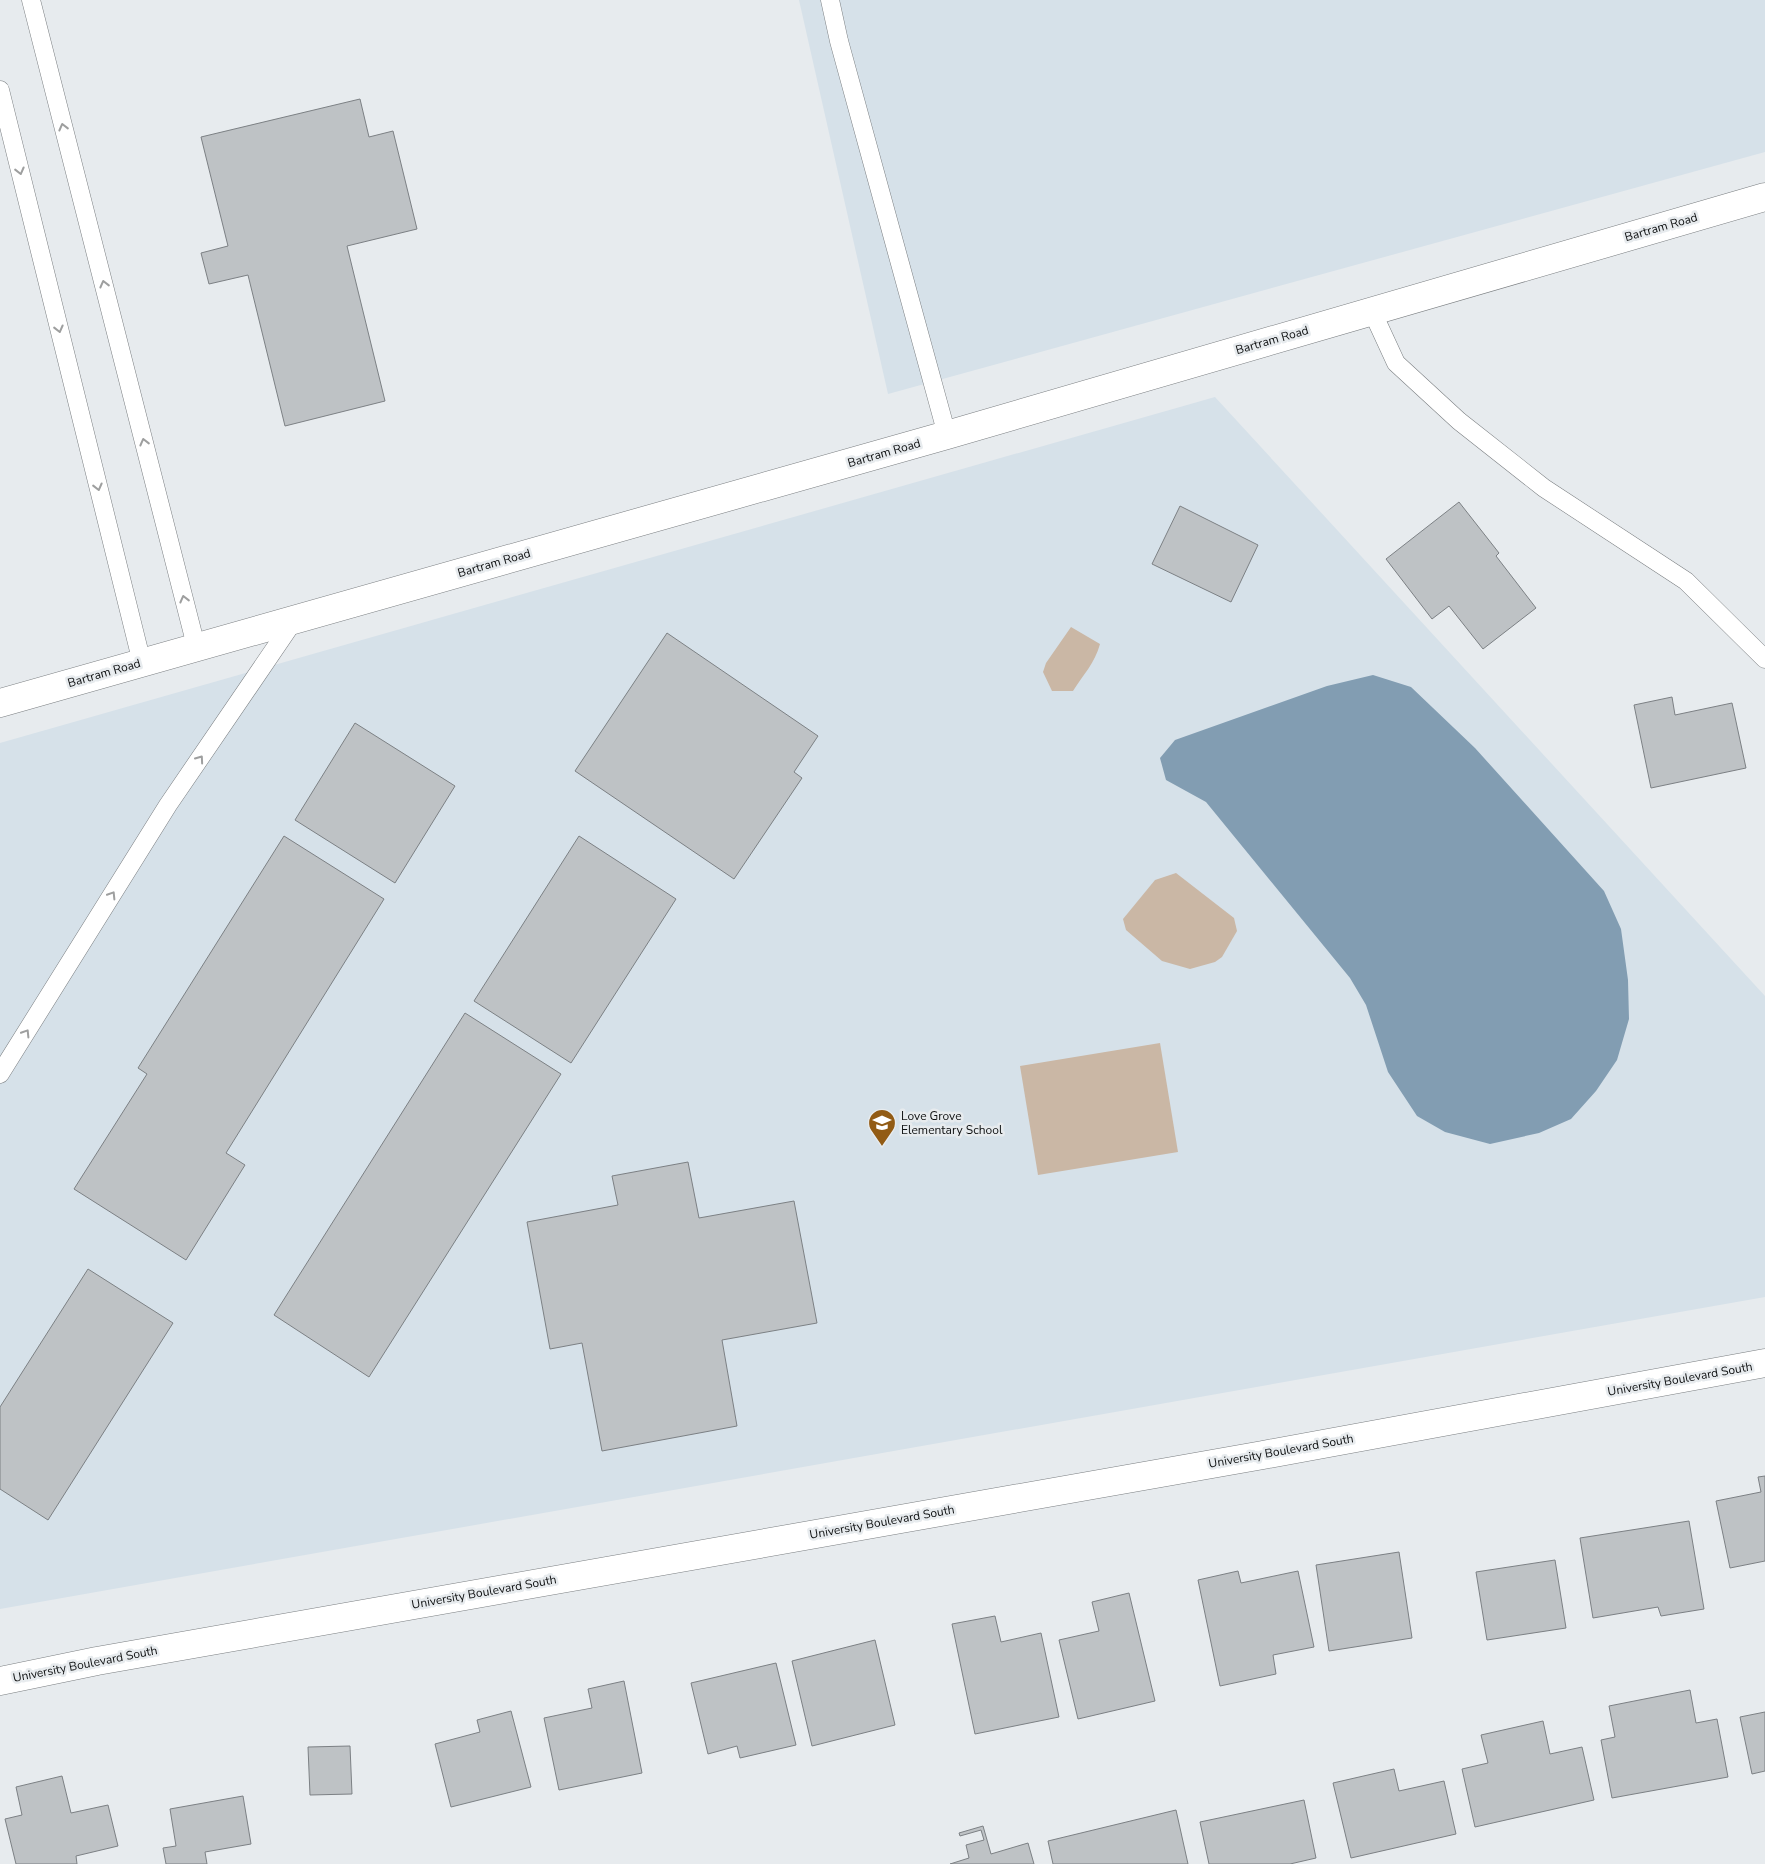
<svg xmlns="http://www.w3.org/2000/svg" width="1765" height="1864" font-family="'Nunito Sans',sans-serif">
<rect width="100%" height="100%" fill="#e7ebee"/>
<g fill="#d6e1e9">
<path d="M799,0H1765V152L888,394Z"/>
<path d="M1215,397L1765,996V1297L0,1609V743Z"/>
</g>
<g fill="#cab7a5">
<path d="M1071,627L1100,644C1095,663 1083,675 1073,691H1052L1043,672L1046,663Z"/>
<path d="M1176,873L1234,918L1237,931L1222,957L1215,962L1190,969L1162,961L1126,930L1123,919L1155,880Z"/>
<path d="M1160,1043L1178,1152L1038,1175L1020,1066Z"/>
</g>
<path fill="#829db2" d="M1373,675L1411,687L1475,748L1604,891L1621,929L1628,980L1629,1019L1617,1060L1596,1091L1571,1119L1539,1133L1490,1144L1445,1132L1417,1116L1388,1072L1366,1005L1350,978L1206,802L1166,780L1160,758L1175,740L1327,686Z"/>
<g fill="#bec2c5" stroke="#7c8084">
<path d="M360,99L369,137L393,131L417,229L347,246L385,401L285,426L248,275L209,284L201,253L228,246L201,137Z"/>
<path d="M1459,502L1499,553L1496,556L1536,608L1483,649L1449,606L1432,619L1386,559Z"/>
<path d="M1180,506L1258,545L1231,602L1152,564Z"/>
<path d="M667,633L818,736L794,772L802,778L734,879L575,771Z"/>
<path d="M1672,697L1675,715L1732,703L1746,768L1651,788L1634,705Z"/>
<path d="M355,723L455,786L395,883L295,820Z"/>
<path d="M284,836L384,899L226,1153L245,1165L186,1260L74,1189L147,1074L138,1068Z"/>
<path d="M579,836L676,899L571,1063L474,1001Z"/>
<path d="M465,1013L561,1074L369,1377L274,1315Z"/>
<path d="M688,1162L699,1218L794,1201L817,1323L722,1340L737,1426L602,1451L582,1343L550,1349L527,1222L618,1205L612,1176Z"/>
<path d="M88,1269L173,1323L48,1520L0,1489V1407Z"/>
<path d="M1765,1476V1561L1730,1568L1716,1501L1761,1492L1758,1477Z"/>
<path d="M1689,1521L1704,1609L1661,1616L1658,1607L1593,1618L1580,1538Z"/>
<path d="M1399,1552L1412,1638L1329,1651L1316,1565Z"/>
<path d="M1555,1560L1566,1628L1487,1640L1476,1572Z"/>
<path d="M1238,1571L1241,1583L1298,1571L1314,1647L1273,1655L1276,1674L1220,1686L1198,1580Z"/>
<path d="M1129,1593L1155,1701L1078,1719L1059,1640L1099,1631L1092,1602Z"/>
<path d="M995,1616L1001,1642L1041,1633L1059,1717L975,1734L952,1624Z"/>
<path d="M875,1640L895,1725L812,1746L792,1661Z"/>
<path d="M776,1663L796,1745L740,1758L737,1746L708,1754L691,1683Z"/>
<path d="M624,1681L642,1773L559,1790L544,1718L592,1708L588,1689Z"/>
<path d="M1690,1690L1696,1723L1717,1719L1728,1777L1612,1798L1601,1740L1615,1737L1609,1706Z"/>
<path d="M511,1711L531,1787L451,1807L435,1744L480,1732L477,1720Z"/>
<path d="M1765,1712V1771L1752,1774L1740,1717Z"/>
<path d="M1543,1721L1550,1754L1582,1747L1594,1800L1475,1827L1462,1769L1488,1763L1481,1735Z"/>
<path d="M350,1746L352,1794L310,1795L308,1747Z"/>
<path d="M1394,1769L1399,1791L1444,1781L1456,1834L1351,1858L1333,1783Z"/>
<path d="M62,1776L71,1813L108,1805L118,1846L76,1856L77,1864H16L5,1819L22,1815L16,1787Z"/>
<path d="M243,1796L251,1844L205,1852L207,1864H166L163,1848L176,1846L170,1809Z"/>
<path d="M1304,1800L1316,1858L1290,1864H1209L1200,1822Z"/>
<path d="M1176,1810L1188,1864H1053L1048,1841Z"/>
<path d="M983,1826L991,1854L1028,1843L1034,1864H950L969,1858L966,1845L984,1840L981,1830L960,1836L959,1833Z"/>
</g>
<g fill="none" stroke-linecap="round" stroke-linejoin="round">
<defs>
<g id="lane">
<path d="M31,0L196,646"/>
<path d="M830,0L839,41L947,435"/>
<path d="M0,90L142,663"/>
<path d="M1372,311L1396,363L1459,421L1544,488L1686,581L1765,659"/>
<path d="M0,1074L168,805L295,619"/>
</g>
<path id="secondary" d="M0,703L947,435L1765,197"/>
<path id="primary" d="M0,1681L97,1661L1263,1455L1765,1363"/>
</defs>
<use href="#lane" stroke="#7a7e81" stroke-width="19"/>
<use href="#secondary" stroke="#7a7e81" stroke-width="29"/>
<use href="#primary" stroke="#7a7e81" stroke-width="29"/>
<use href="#lane" stroke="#fff" stroke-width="18"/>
<use href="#secondary" stroke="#fff" stroke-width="28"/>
<use href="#primary" stroke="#fff" stroke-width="28"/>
</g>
<defs><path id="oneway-chevron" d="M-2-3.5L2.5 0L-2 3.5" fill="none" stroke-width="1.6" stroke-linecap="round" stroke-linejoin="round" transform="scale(1.25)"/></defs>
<g stroke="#9e9f9f">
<use href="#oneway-chevron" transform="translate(63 127) rotate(-104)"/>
<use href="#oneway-chevron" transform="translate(20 171) rotate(76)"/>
<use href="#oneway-chevron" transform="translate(104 284) rotate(-104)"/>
<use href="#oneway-chevron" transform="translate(59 329) rotate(76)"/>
<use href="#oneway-chevron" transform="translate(144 442) rotate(-104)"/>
<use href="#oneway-chevron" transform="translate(98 487) rotate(76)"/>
<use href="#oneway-chevron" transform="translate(184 599) rotate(-104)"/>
<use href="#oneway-chevron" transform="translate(200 759) rotate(-55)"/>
<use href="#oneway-chevron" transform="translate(112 895) rotate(-58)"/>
<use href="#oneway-chevron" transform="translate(26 1033) rotate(-58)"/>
</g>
<defs>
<symbol id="school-pin" viewBox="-11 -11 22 30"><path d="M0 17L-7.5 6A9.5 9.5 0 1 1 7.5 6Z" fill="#925b14" stroke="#e7ebee"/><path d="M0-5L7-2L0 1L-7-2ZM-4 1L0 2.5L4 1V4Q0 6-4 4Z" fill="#fff"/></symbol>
</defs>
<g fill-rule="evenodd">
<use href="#school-pin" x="866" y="1107" width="32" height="43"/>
</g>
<g text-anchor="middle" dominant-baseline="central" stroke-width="5" stroke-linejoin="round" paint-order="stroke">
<g font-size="12" fill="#0d0f10" stroke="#e7ebee">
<text transform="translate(1661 227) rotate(-16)">Bartram Road</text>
<text transform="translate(1272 340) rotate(-16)">Bartram Road</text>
<text transform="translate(884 453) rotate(-16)">Bartram Road</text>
<text transform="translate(494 563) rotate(-16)">Bartram Road</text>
<text transform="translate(104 673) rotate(-16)">Bartram Road</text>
<text transform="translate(1680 1379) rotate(-10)">University Boulevard South</text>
<text transform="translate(1281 1451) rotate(-10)">University Boulevard South</text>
<text transform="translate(882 1522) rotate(-10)">University Boulevard South</text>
<text transform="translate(484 1592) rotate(-10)">University Boulevard South</text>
<text transform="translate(85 1664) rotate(-11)">University Boulevard South</text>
</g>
<g font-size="12" fill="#0d0f10" stroke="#e7ebee" text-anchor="start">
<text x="901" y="1116">Love Grove<tspan x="901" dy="14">Elementary School</tspan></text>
</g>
</g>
</svg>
